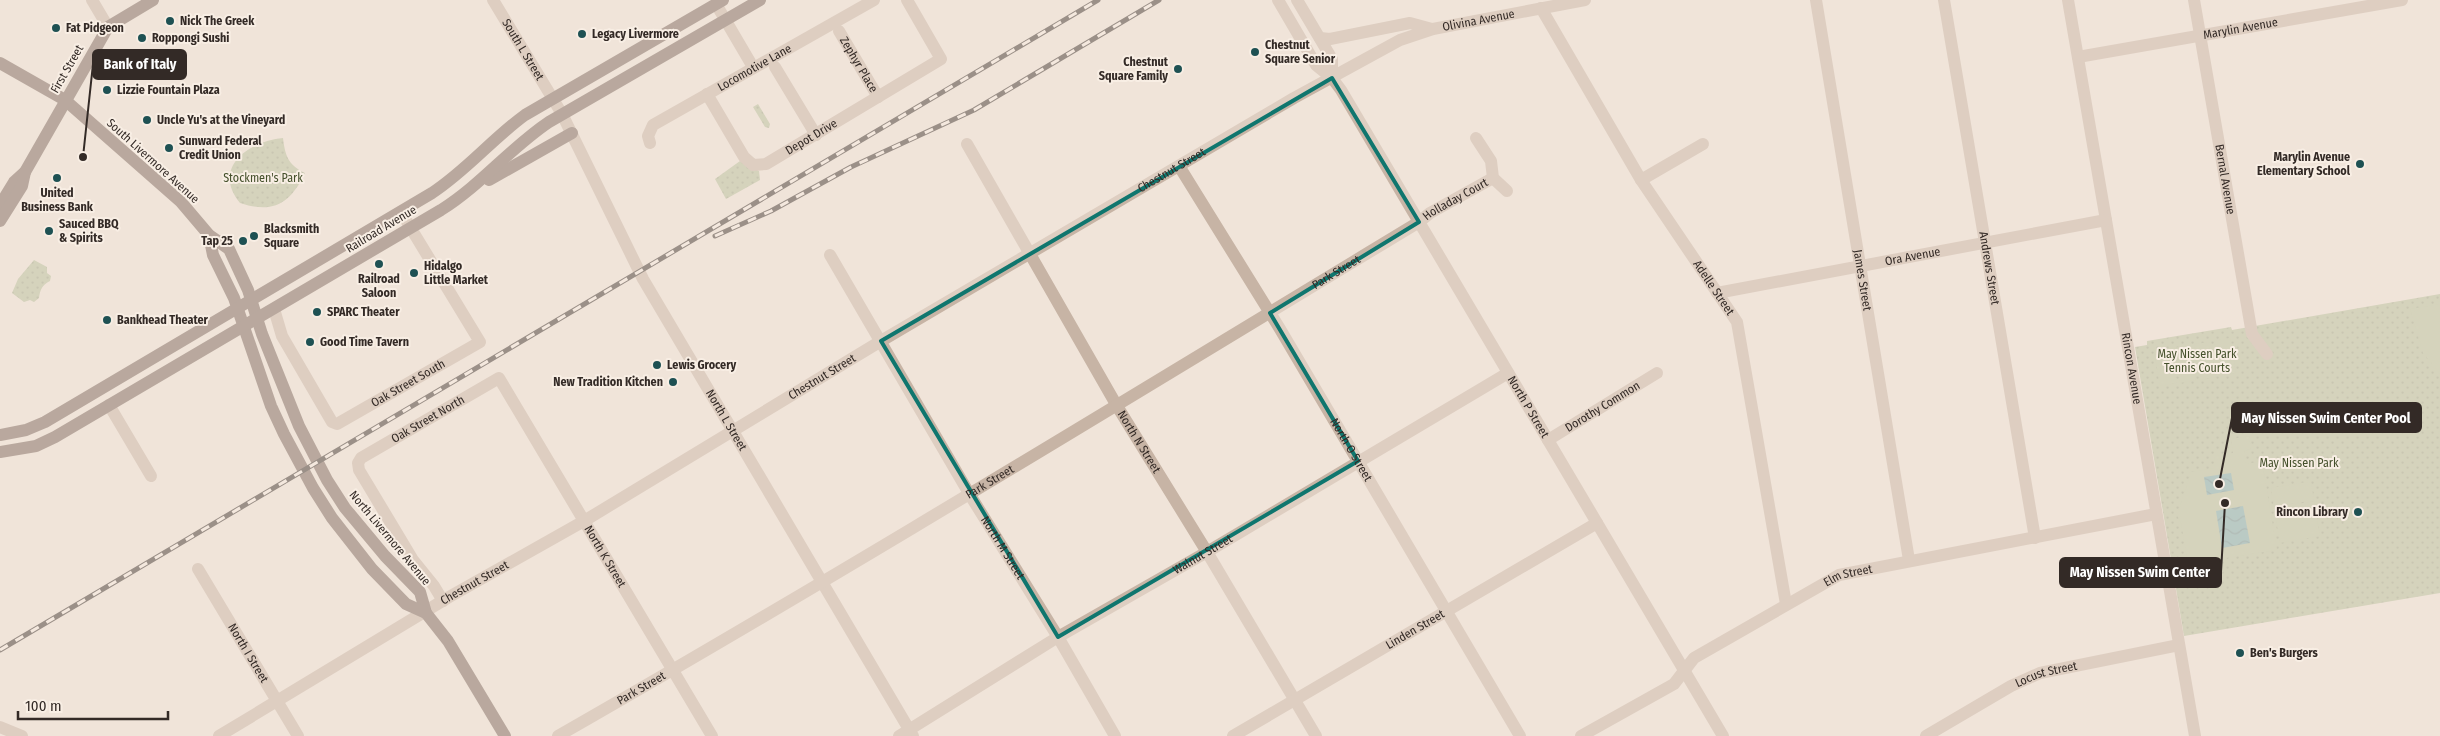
<svg xmlns="http://www.w3.org/2000/svg" width="2440" height="736" font-family="'Fira Sans Condensed',sans-serif">
<defs>
<pattern id="grass-dots" width="8" height="8" patternUnits="userSpaceOnUse" patternTransform="scale(1.25)"><rect width="8" height="8" fill="#b3be99"/><path d="M2 2h.1M6 6h.1" fill="none" stroke="#9aa384" stroke-width="1.8" stroke-linecap="round"/></pattern>
<pattern id="water-waves" width="16" height="10" patternUnits="userSpaceOnUse" patternTransform="scale(1.25)"><rect width="16" height="10" fill="#79abac"/><path d="M0 5q4-4 8 0t8 0" fill="none" stroke="#648b8c"/></pattern>
</defs>
<rect width="100%" height="100%" fill="#f0e4d9"/>
<g fill="url(#grass-dots)">
<path d="M758,104L770,124L769,128L765,127L753,107Z"/>
<path d="M283,138C285,155 288,165 305,173C290,204 273,214 240,203C211,168 249,141 283,138Z"/>
<path d="M740,161L759,171L760,180L726,199L715,179Z"/>
<path d="M34,260L47,267V273L51,276L50,281C42,285 40,290 39,298L34,302L30,300L24,302L12,293L18,279Z"/>
<path d="M2440,294V593L2184,636L2135,347L2147,345V341L2231,327L2232,330Z"/>
</g>
<g fill="#b3be99">
<path d="M2440,304V374L2423,353L2410,309Z"/>
<path d="M2230,338L2236,373L2220,376L2214,341Z"/>
<path d="M2210,342L2216,377L2200,380L2194,344Z"/>
<path d="M2190,345L2196,380L2180,383L2174,348Z"/>
<path d="M2170,348L2177,383L2160,386L2154,351Z"/>
<path d="M2249,436L2251,449L2244,451L2246,464L2262,461L2277,550L2188,564L2181,523L2177,515L2191,472L2215,468L2214,456L2233,453L2231,439Z"/>
<path d="M2306,482L2311,483L2314,500L2274,507L2271,488Z"/>
<path d="M2314,501L2320,536L2280,543L2274,508Z"/>
</g>
<g fill="url(#water-waves)">
<path d="M2231,473L2234,490L2207,495L2204,477Z"/>
<path d="M2243,506L2250,543L2222,548L2216,511Z"/>
</g>
<g fill="none" stroke-linecap="round" stroke-linejoin="round">
<g stroke="#c7b4a5" stroke-width="12">
<path d="M92,0L108,27"/>
<path id="s1" d="M493,0L562,114L643,279L913,736"/>
<path id="s2" d="M1278,0L1316,65L1332,78L1341,90L1723,736"/>
<path d="M1297,0L1332,59V78"/>
<path id="s3" d="M1816,0L1909,560"/>
<path id="s4" d="M1944,0L2035,538"/>
<path id="s5" d="M2068,0L2195,736"/>
<path id="s6" d="M2194,0L2252,334L2267,354"/>
<path d="M716,4L753,67"/>
<path id="s7" d="M1541,8L1641,180L1737,322L1786,604"/>
<path id="s8" d="M839,31L878,97"/>
<path d="M1320,38L1330,39L1410,23L1432,29"/>
<path id="s9" d="M2078,57L2402,0"/>
<path d="M775,67L816,135"/>
<path id="s10" d="M707,94L744,157L753,165L766,164L941,59L907,0"/>
<path d="M1476,138L1491,161L1493,178L1507,191"/>
<path id="s11" d="M650,143L648,136L653,125L874,0"/>
<path id="s12" d="M967,144L1117,406L1207,552L1316,736"/>
<path id="s13" d="M1179,166L1280,329L1520,736"/>
<path d="M1641,180L1703,144"/>
<path id="s14" d="M830,255L970,495L1058,637L1115,736"/>
<path id="s15" d="M1717,293L2106,220"/>
<path id="s16" d="M274,309L282,336L332,422L337,424L480,342L401,212"/>
<path d="M109,405L151,476"/>
<path id="s17" d="M1548,440L1657,373"/>
<path id="s18" d="M198,569L298,736"/>
<path id="s19" d="M443,601L434,586L413,560L359,470L358,463L361,458L499,378L712,736"/>
<path d="M0,727L22,736"/>
<path id="s20" d="M219,736L449,597L584,521L881,341L1294,98L1400,40L1433,29L1585,0"/>
<path id="s21" d="M558,736C848,570 1133,395 1419,222L1430,213L1493,178"/>
<path id="s22" d="M899,736L1058,637L1207,552L1508,373"/>
<path id="s23" d="M1233,736L1597,523"/>
<path id="s24" d="M1581,736L1674,684L1694,658L1839,575L2156,514"/>
<path id="s25" d="M1926,736L2011,686L2040,673L2179,645"/>
</g>
<g stroke="#756158" stroke-width="12">
<path d="M0,63L65,100L181,202L209,235L229,249L248,290L262,334L299,426L327,480L345,508L385,556L420,592L426,613L448,641L505,736"/>
<path d="M489,180L572,133"/>
<path d="M0,205L14,182L25,172L108,27L153,0"/>
<path d="M0,221L22,186L25,172"/>
<path d="M209,235L213,255L234,298L271,406L284,434L313,488L332,518L372,569L406,604L426,613"/>
<path d="M0,435L26,430L45,422L432,193C466,171 492,139 525,115L723,0"/>
<path d="M0,452L36,446L55,437L441,210C481,185 510,148 549,122L760,0"/>
</g>
<defs>
<g id="rail">
<path d="M715,236L771,211L851,167L974,110L1159,0"/>
<path d="M0,650L1098,0"/>
</g>
</defs>
<use href="#rail" stroke="#332a26" stroke-width="5"/>
<use href="#rail" stroke="#f8eee4" stroke-width="3" stroke-dasharray="9" stroke-linecap="butt"/>
</g>
<path d="M0 0H2440V736H0ZM1332,78L1419,222L1270,313L1358,461L1058,637L881,341Z" fill="#f0e4d9" fill-opacity=".55" fill-rule="evenodd"/>
<path fill="none" stroke="#0f766e" stroke-width="4" stroke-linejoin="round" d="M1332,78L1419,222L1270,313L1358,461L1058,637L881,341Z"/>
<g fill="#1e5153" stroke="#f8eee4" stroke-width="2">
<circle cx="170" cy="21" r="5"/>
<circle cx="56" cy="28" r="5"/>
<circle cx="582" cy="34" r="5"/>
<circle cx="142" cy="38" r="5"/>
<circle cx="1255" cy="52" r="5"/>
<circle cx="1178" cy="69" r="5"/>
<circle cx="107" cy="90" r="5"/>
<circle cx="147" cy="120" r="5"/>
<circle cx="169" cy="148" r="5"/>
<circle cx="2360" cy="164" r="5"/>
<circle cx="57" cy="178" r="5"/>
<circle cx="49" cy="231" r="5"/>
<circle cx="254" cy="236" r="5"/>
<circle cx="243" cy="241" r="5"/>
<circle cx="379" cy="264" r="5"/>
<circle cx="414" cy="273" r="5"/>
<circle cx="317" cy="312" r="5"/>
<circle cx="107" cy="320" r="5"/>
<circle cx="310" cy="342" r="5"/>
<circle cx="657" cy="365" r="5"/>
<circle cx="673" cy="382" r="5"/>
<circle cx="2358" cy="512" r="5"/>
<circle cx="2240" cy="653" r="5"/>
</g>
<g text-anchor="middle" dominant-baseline="central" stroke-width="4" stroke-linejoin="round" paint-order="stroke">
<g font-size="12" fill="#332a26" stroke="#f8eee4">
<text stroke="none"><textPath href="#s20" startOffset="1452">Olivina Avenue</textPath></text>
<text stroke="none"><textPath href="#s9" startOffset="165">Marylin Avenue</textPath></text>
<text stroke="none"><textPath href="#s1" startOffset="58">South L Street</textPath></text>
<text stroke="none"><textPath href="#s8" startOffset="39">Zephyr Place</textPath></text>
<text stroke="none"><textPath href="#s11" startOffset="136">Locomotive Lane</textPath></text>
<text transform="translate(67 69) rotate(-60)">First Street</text>
<text stroke="none"><textPath href="#s10" startOffset="151">Depot Drive</textPath></text>
<text transform="translate(153 161) rotate(42)">South Livermore Avenue</text>
<text stroke="none"><textPath href="#s20" startOffset="1108">Chestnut Street</textPath></text>
<text stroke="none"><textPath href="#s6" startOffset="182">Bernal Avenue</textPath></text>
<text stroke="none"><textPath href="#s21" startOffset="1046">Holladay Court</textPath></text>
<text transform="translate(381 229) rotate(-31)">Railroad Avenue</text>
<text stroke="none"><textPath href="#s15" startOffset="199">Ora Avenue</textPath></text>
<text stroke="none"><textPath href="#s4" startOffset="272">Andrews Street</textPath></text>
<text stroke="none"><textPath href="#s21" startOffset="906">Park Street</textPath></text>
<text stroke="none"><textPath href="#s3" startOffset="284">James Street</textPath></text>
<text stroke="none"><textPath href="#s7" startOffset="329">Adelle Street</textPath></text>
<text stroke="none"><textPath href="#s5" startOffset="374">Rincon Avenue</textPath></text>
<text stroke="none"><textPath href="#s20" startOffset="702">Chestnut Street</textPath></text>
<text stroke="none"><textPath href="#s16" startOffset="215">Oak Street South</textPath></text>
<text stroke="none"><textPath href="#s2" startOffset="479">North P Street</textPath></text>
<text stroke="none"><textPath href="#s17" startOffset="64">Dorothy Common</textPath></text>
<text stroke="none"><textPath href="#s19" startOffset="246">Oak Street North</textPath></text>
<text stroke="none"><textPath href="#s1" startOffset="481">North L Street</textPath></text>
<text stroke="none"><textPath href="#s12" startOffset="344">North N Street</textPath></text>
<text stroke="none"><textPath href="#s13" startOffset="332">North O Street</textPath></text>
<text stroke="none"><textPath href="#s21" startOffset="501">Park Street</textPath></text>
<text transform="translate(390 538) rotate(50)">North Livermore Avenue</text>
<text stroke="none"><textPath href="#s14" startOffset="340">North M Street</textPath></text>
<text stroke="none"><textPath href="#s22" startOffset="354">Walnut Street</textPath></text>
<text stroke="none"><textPath href="#s19" startOffset="536">North K Street</textPath></text>
<text stroke="none"><textPath href="#s24" startOffset="315">Elm Street</textPath></text>
<text stroke="none"><textPath href="#s20" startOffset="298">Chestnut Street</textPath></text>
<text stroke="none"><textPath href="#s23" startOffset="211">Linden Street</textPath></text>
<text stroke="none"><textPath href="#s18" startOffset="98">North I Street</textPath></text>
<text stroke="none"><textPath href="#s25" startOffset="136">Locust Street</textPath></text>
<text stroke="none"><textPath href="#s21" startOffset="96">Park Street</textPath></text>
</g>
<g font-size="12" font-weight="bold" fill="#332a26" stroke="#f8eee4" text-anchor="start">
<text x="180" y="21">Nick The Greek</text>
<text x="66" y="28">Fat Pidgeon</text>
<text x="592" y="34">Legacy Livermore</text>
<text x="152" y="38">Roppongi Sushi</text>
<text x="1265" y="45">Chestnut<tspan x="1265" dy="14">Square Senior</tspan></text>
<text x="1168" y="62" text-anchor="end">Chestnut<tspan x="1168" dy="14">Square Family</tspan></text>
<text x="117" y="90">Lizzie Fountain Plaza</text>
<text x="157" y="120">Uncle Yu's at the Vineyard</text>
<text x="179" y="141">Sunward Federal<tspan x="179" dy="14">Credit Union</tspan></text>
<text x="2350" y="157" text-anchor="end">Marylin Avenue<tspan x="2350" dy="14">Elementary School</tspan></text>
<text x="57" y="193" text-anchor="middle">United<tspan x="57" dy="14">Business Bank</tspan></text>
<text x="59" y="224">Sauced BBQ<tspan x="59" dy="14">&amp; Spirits</tspan></text>
<text x="264" y="229">Blacksmith<tspan x="264" dy="14">Square</tspan></text>
<text x="233" y="241" text-anchor="end">Tap 25</text>
<text x="424" y="266">Hidalgo<tspan x="424" dy="14">Little Market</tspan></text>
<text x="379" y="279" text-anchor="middle">Railroad<tspan x="379" dy="14">Saloon</tspan></text>
<text x="327" y="312">SPARC Theater</text>
<text x="117" y="320">Bankhead Theater</text>
<text x="320" y="342">Good Time Tavern</text>
<text x="667" y="365">Lewis Grocery</text>
<text x="663" y="382" text-anchor="end">New Tradition Kitchen</text>
<text x="2348" y="512" text-anchor="end">Rincon Library</text>
<text x="2250" y="653">Ben's Burgers</text>
</g>
<g font-size="12" fill="#44502b" stroke="#f8eee4">
<text x="263" y="178">Stockmen's Park</text>
<text x="2197" y="354">May Nissen Park<tspan x="2197" dy="14">Tennis Courts</tspan></text>
<text x="2299" y="463">May Nissen Park</text>
</g>
</g>
<path fill="none" stroke="#332a26" stroke-width="2" d="M83 157L93 64M2219 484L2232 418M2225 503L2221 572"/>
<g fill="#332a26" stroke="#f8eee4" stroke-width="2">
<circle cx="83" cy="157" r="5"/>
<circle cx="2219" cy="484" r="5"/>
<circle cx="2225" cy="503" r="5"/>
</g>
<g fill="#332a26" stroke="#332a26" stroke-width="2">
<rect x="93" y="50" width="93" height="29" rx="5"/>
<rect x="2232" y="403" width="189" height="29" rx="5"/>
<rect x="2060" y="558" width="161" height="29" rx="5"/>
</g>
<g font-size="14" text-anchor="middle" font-weight="bold" fill="#fff">
<text x="140" y="69">Bank of Italy</text>
<text x="2326" y="423">May Nissen Swim Center Pool</text>
<text x="2140" y="577">May Nissen Swim Center</text>
</g>
<path d="M18 711v8h150v-8" fill="none" stroke="#332a26" stroke-width="2.5"/>
<text x="25" y="711" font-size="15" fill="#332a26" stroke="#f8eee4" stroke-width="4" paint-order="stroke">100 m</text>
</svg>
